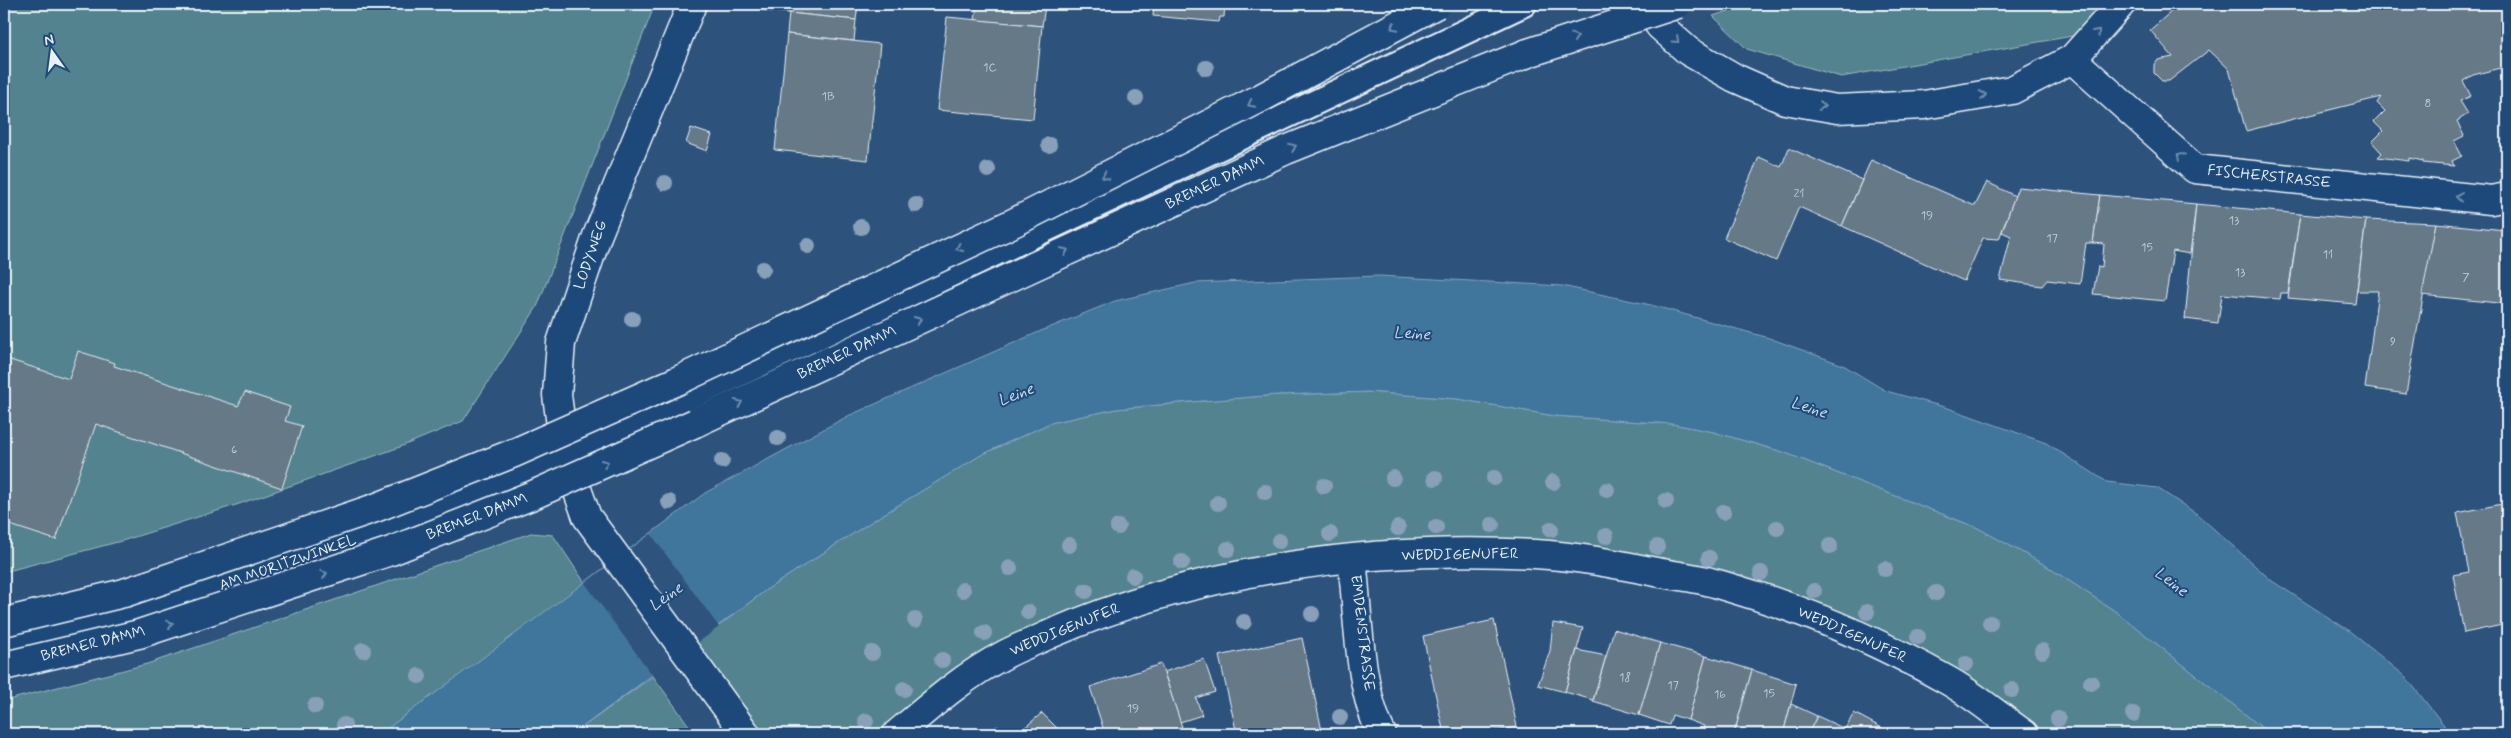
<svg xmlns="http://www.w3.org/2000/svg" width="2511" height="738" font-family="Mynerve,sans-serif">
<rect width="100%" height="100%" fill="#2d537d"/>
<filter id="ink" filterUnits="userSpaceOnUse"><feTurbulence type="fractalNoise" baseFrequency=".02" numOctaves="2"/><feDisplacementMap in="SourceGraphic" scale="10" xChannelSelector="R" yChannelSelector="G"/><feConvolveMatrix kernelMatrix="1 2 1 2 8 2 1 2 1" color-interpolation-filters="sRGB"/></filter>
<g filter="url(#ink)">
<g fill="#53838e" stroke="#9ebac3">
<path d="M4,4H655L537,307L463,421L400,447L239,504L125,540L4,572Z"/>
<path d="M1750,4H2139L2095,32L1841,77L1747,49L1713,16Z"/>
<path d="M1368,392L1458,399L1555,416L1673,424L1714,432L1783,452L1978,528L2045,565L2118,613L2270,734H2024L1878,644L1630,567L1352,559L1094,615L897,734H746L687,650L766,590L877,518L981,455L1050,423L1116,409L1190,402L1277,395Z"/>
<path d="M531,533L553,535L585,583L380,734H4V701L147,664Z"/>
<path d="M653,676L695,734H573Z"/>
</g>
<path fill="#3f759c" stroke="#83a7c1" d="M1379,276L1562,286L1651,305L1769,338L1843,365L1886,391L1948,408L2046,443L2107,482L2157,488L2197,514L2272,581L2348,630L2405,676L2451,734H2270L2118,613L2045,565L1978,528L1783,452L1714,432L1673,424L1555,416L1458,399L1368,392L1277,395L1190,402L1116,409L1050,423L981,455L877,518L766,590L573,734H380L705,493L848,416L1041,331L1115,301L1195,283Z"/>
<path fill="#2d537d" d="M651,534L719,627L653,676L585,583Z"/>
<g fill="#657987" stroke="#e8f1f8">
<path d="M762,4H858L856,20L761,10Z"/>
<path d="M977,4L1045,6L1042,26L975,20Z"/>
<path d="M1027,4H1073L1072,8Z"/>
<path d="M1154,4H1225L1224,17H1220L1219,22L1153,16Z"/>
<path d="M2180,4H2507V97L2500,68L2473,75L2463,81L2471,96L2460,101L2468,114L2457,121L2464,136L2454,141L2462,156L2452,161L2454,166L2423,163V161L2409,158V161L2378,157L2382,153L2372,142L2383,131L2374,122L2385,111L2377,103L2381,97L2246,131L2229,69L2209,50L2169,81H2162L2154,73V66L2158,60L2173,57L2150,30Z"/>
<path d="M789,13L856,20L854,41L787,34Z"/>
<path d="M947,17L1042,26L1033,119L937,110Z"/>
<path d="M787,34L880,44L868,160L775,150Z"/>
<path d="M691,128L712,135L707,151L686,143Z"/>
<path d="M1789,148L1862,180L1842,226L1799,207L1776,261L1724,238L1759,157L1781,167Z"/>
<path d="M1871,160L1975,206L1987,182L2015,196L1999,239L1983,238L1964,281L1842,226Z"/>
<path d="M2018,187L2100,195L2093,243H2086L2080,284L2047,280L2042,286L2000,280L2011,236L2002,232Z"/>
<path d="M2100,195L2196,204L2190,254L2173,251L2165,301L2093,294L2098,266L2102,267L2104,244L2093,243Z"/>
<path d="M2196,204L2300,214L2288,293H2281L2280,299L2222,294L2218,323L2185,319Z"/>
<path d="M2300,214L2366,220L2355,304L2288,298Z"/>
<path d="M2366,220L2436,223L2406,394L2365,388L2378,291H2357Z"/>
<path d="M2436,223L2505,230V238L2507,237V304L2422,295Z"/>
<path d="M78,351L115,363L114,366L238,406L245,392L290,407L285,421L302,426L282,488L96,424L56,540L4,523V358L69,379Z"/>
<path d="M2502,504L2507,529V624L2464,633L2453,575L2469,572L2457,513Z"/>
<path d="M1494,620L1517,727L1481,734H1444L1423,636Z"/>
<path d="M1553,623L1583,628L1565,692L1538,685L1550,651Z"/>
<path d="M1614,629L1660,643L1639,715L1593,701Z"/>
<path d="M1302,638L1322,731L1308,734H1237L1219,656Z"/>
<path d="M1660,643L1706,656L1688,720L1672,715L1669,725L1639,715Z"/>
<path d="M1577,650L1606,656L1593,700L1565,692Z"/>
<path d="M1706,656L1752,670L1734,734H1703L1704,726L1688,720Z"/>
<path d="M1204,659L1215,692L1196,698L1202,715L1180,722L1164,672Z"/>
<path d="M1161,664L1182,727L1161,734H1105L1090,687Z"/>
<path d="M1752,670L1796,684L1783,734H1734Z"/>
<path d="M1791,704L1817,716L1808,734H1783Z"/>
<path d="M1042,713L1063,734H1017Z"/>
<path d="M1854,713L1893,734L1895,729L1905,734H1842Z"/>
<path d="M1817,716L1845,729L1842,734H1808Z"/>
<path d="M997,726L1004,734H993Z"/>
<path d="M1180,728L1182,734H1161Z"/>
</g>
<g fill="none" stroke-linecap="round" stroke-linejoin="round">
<defs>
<path id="service" d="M565,456L1524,4"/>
<g id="minor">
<path d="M692,4L597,236L561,343L557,395L565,456L587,517L746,734"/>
<path d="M1644,4L1660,26L1688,51L1735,78L1785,100L1837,109L1924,105L2012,90L2072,59L2121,4"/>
<path d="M2072,59L2195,169L2491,200L2507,197"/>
<path d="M1352,559C1358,610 1358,689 1382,734"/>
<path d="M4,645C60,631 117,619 172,602C306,563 436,510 565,456"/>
<path d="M897,734C930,706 965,675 1004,655C1018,647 1034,642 1048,635C1200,569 1371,545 1535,554C1575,556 1616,564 1656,572C1677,576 1700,578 1721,585C1798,607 1874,639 1945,679C1973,694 1998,716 2024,734"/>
</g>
<path id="secondary" d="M695,423L1286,150L1528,53"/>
</defs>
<use href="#service" stroke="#e8f1f8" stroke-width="28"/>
<use href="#minor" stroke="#e8f1f8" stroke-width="31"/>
<use href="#secondary" stroke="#e8f1f8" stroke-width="31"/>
<use href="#service" stroke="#1f4a7a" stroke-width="24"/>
<use href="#minor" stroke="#1f4a7a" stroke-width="28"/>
<use href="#secondary" stroke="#1f4a7a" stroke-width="28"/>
<defs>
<g id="secondary-bridge">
<path d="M1528,53L1678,4"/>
<path d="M4,622L124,593L375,508L514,453L677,381L1011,224L1259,99L1437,4"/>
<path d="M4,666L139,634L391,551L533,495L695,423"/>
</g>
</defs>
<use href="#secondary-bridge" stroke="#e8f1f8" stroke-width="31" stroke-linecap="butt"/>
<use href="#secondary-bridge" stroke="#1f4a7a" stroke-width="28"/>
</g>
<g fill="#88a1b8">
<circle cx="1206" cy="68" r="8"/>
<circle cx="1136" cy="98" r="8"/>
<circle cx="1049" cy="145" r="8"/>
<circle cx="988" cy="170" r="8"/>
<circle cx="665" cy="183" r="8"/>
<circle cx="916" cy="205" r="8"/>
<circle cx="861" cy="227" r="8"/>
<circle cx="808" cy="246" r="8"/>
<circle cx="763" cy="269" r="8"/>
<circle cx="632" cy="319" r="8"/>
<circle cx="778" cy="438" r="8"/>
<circle cx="722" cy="461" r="8"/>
<circle cx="1393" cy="478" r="8"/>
<circle cx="1435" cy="478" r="8"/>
<circle cx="1494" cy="478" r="8"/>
<circle cx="1553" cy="482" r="8"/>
<circle cx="1324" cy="486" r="8"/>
<circle cx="1607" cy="490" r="8"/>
<circle cx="1265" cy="492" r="8"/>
<circle cx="1666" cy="501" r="8"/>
<circle cx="669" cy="502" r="8"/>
<circle cx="1218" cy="503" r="8"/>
<circle cx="1723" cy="512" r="8"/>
<circle cx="1492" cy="525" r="8"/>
<circle cx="1118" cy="527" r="8"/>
<circle cx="1436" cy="527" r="8"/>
<circle cx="1398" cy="528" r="8"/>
<circle cx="1777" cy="528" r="8"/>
<circle cx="1551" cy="529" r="8"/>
<circle cx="1330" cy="534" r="8"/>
<circle cx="1606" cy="536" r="8"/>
<circle cx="1279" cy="541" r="8"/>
<circle cx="1069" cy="545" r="8"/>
<circle cx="1830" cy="546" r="8"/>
<circle cx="1657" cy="547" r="8"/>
<circle cx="1228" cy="549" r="8"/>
<circle cx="1709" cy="558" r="8"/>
<circle cx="1182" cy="562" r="8"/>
<circle cx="1010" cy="568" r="8"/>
<circle cx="1885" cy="569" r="8"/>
<circle cx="1761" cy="573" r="8"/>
<circle cx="1133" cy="576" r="8"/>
<circle cx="963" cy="590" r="8"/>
<circle cx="1086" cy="591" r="8"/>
<circle cx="1814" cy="591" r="8"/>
<circle cx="1936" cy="593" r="8"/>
<circle cx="1028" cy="612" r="8"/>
<circle cx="1867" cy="612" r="8"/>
<circle cx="1312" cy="614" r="8"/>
<circle cx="915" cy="620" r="8"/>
<circle cx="1244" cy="622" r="8"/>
<circle cx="1990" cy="623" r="8"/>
<circle cx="984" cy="633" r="8"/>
<circle cx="1918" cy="637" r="8"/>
<circle cx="363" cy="650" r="8"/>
<circle cx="2042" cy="651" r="8"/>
<circle cx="872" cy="653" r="8"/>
<circle cx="942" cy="660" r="8"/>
<circle cx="1966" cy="664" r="8"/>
<circle cx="419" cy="676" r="8"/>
<circle cx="2091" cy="683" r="8"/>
<circle cx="904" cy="689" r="8"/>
<circle cx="2012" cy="690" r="8"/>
<circle cx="315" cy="706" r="8"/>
<circle cx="2133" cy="714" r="8"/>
<circle cx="1340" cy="717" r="8"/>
<circle cx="2058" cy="719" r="8"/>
<circle cx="866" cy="721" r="8"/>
<circle cx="344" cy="725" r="8"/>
</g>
<defs><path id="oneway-chevron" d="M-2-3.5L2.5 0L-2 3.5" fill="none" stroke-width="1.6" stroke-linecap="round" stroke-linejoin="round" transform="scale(1.25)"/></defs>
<g stroke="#6f8dac">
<use href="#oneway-chevron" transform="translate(1394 27) rotate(152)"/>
<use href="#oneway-chevron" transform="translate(2097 32) rotate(-48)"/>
<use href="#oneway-chevron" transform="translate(1575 37) rotate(-18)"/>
<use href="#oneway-chevron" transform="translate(1676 40) rotate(42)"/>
<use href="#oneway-chevron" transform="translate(1983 95) rotate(-10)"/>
<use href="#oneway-chevron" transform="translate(1251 104) rotate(153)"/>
<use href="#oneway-chevron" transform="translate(1822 106) rotate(10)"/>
<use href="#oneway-chevron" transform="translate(1293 147) rotate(-22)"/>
<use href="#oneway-chevron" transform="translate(2180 156) rotate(-138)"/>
<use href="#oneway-chevron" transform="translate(1105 176) rotate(153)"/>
<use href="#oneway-chevron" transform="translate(2459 197) rotate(-174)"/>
<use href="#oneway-chevron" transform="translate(959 248) rotate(155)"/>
<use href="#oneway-chevron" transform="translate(1065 251) rotate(-25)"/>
<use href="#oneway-chevron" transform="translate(918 320) rotate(-25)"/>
<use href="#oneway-chevron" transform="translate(739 403) rotate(-25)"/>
<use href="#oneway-chevron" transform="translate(605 463) rotate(-24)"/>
<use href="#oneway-chevron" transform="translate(324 574) rotate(-19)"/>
<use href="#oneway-chevron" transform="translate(170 624) rotate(-18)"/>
</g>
</g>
<g text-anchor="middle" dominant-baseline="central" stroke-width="4" stroke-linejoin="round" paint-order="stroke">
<g font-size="12" fill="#c7d3dc">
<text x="990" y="68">1C</text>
<text x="828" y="97">1B</text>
<text x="2428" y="104">8</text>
<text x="1799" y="194">21</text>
<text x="1927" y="216">19</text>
<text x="2234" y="221">13</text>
<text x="2052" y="239">17</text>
<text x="2147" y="248">15</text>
<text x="2328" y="255">11</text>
<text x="2240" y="273">13</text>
<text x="2466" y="278">7</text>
<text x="2393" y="342">9</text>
<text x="234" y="450">6</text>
<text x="1625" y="678">18</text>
<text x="1673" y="686">17</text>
<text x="1769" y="694">15</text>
<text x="1720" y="695">16</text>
<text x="1133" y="709">19</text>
</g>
<g font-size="15" fill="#e8f1f8" stroke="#1f4a7a">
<text transform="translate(2269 177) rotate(6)">FISCHERSTRASSE</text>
<text transform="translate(1215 183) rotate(-25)">BREMER DAMM</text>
<text transform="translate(591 255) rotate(-71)">LODYWEG</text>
<text transform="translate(847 353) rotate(-25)">BREMER DAMM</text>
<text transform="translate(477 517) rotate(-21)">BREMER DAMM</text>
<text transform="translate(1460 555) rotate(-1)">WEDDIGENUFER</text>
<text transform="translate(288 563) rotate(-19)">AM MORITZWINKEL</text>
<text transform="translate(1065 630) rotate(-22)">WEDDIGENUFER</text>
<text transform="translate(1362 633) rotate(83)">EMDENSTRASSE</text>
<text transform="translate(1852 635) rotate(24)">WEDDIGENUFER</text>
<text transform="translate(93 644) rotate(-14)">BREMER DAMM</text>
</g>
<g font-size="16" font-style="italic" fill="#cfdeea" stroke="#1f4a7a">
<text transform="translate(1412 334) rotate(3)">Leine</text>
<text transform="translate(1016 395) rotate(-22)">Leine</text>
<text transform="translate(1809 408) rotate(18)">Leine</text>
<text transform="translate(2171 582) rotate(37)">Leine</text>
<text transform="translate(666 597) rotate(-36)">Leine</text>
</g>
</g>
<rect width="2511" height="738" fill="none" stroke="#1f4a7a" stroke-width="20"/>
<rect x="10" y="10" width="2491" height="718" fill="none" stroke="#e8f1f8" stroke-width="2" filter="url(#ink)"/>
<g transform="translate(52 52) rotate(346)" stroke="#1f4a7a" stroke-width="4" paint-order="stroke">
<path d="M0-4L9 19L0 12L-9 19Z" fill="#e8f1f8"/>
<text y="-8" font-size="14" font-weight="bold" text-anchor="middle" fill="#e8f1f8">N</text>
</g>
</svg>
